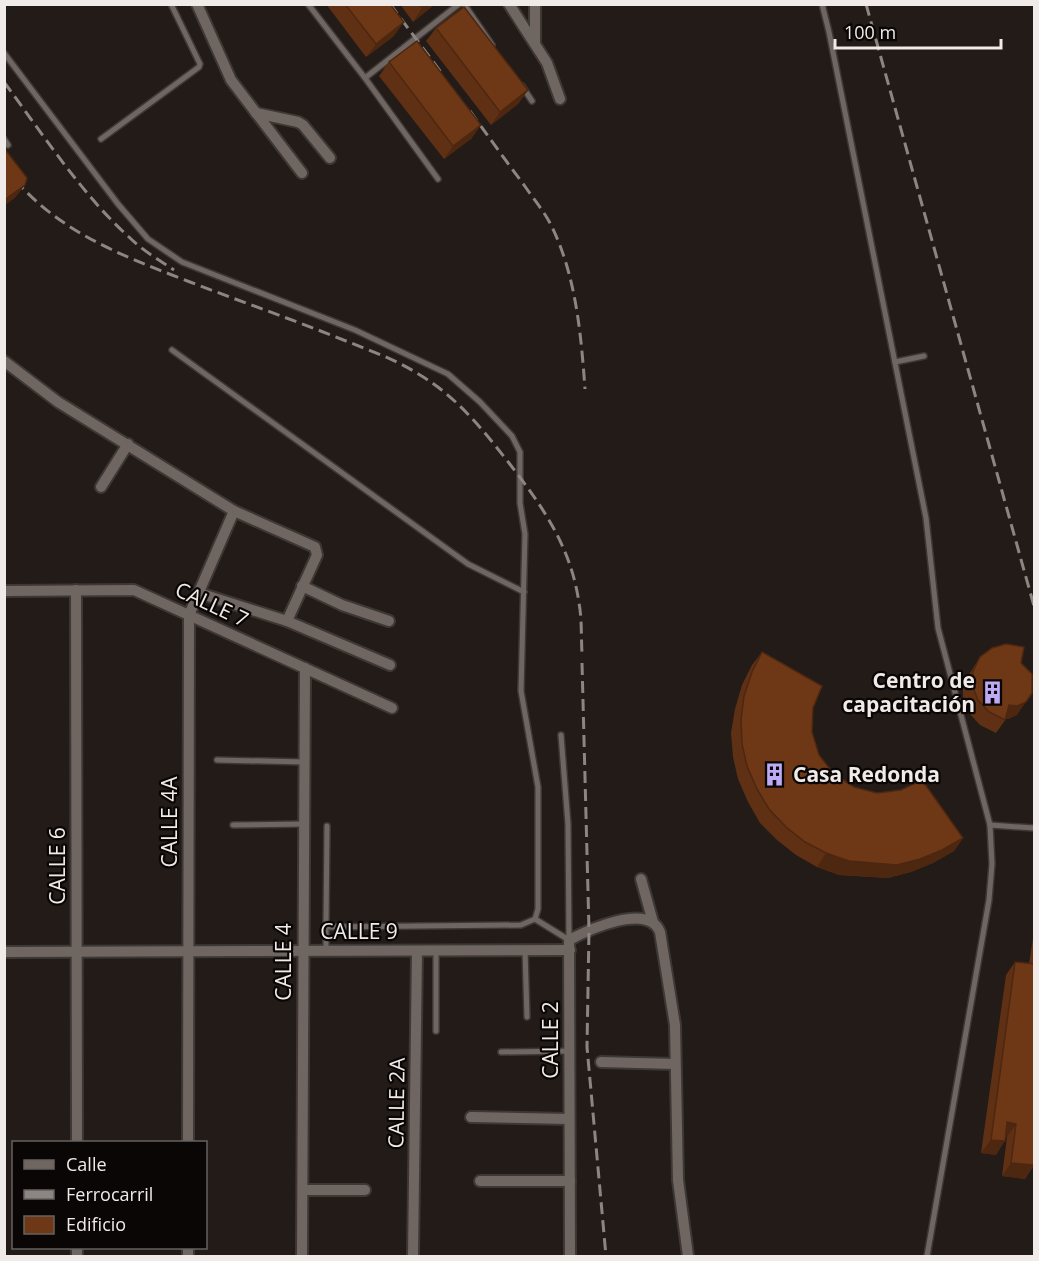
<svg xmlns="http://www.w3.org/2000/svg" width="1039" height="1261" font-family="'Open Sans',sans-serif">
<rect width="100%" height="100%" fill="#221b17"/>
<g fill="none" stroke-linecap="round" stroke-linejoin="round">
<defs>
<g id="lane">
<path d="M308,4L365,78L438,179"/>
<path d="M464,4L492,45"/>
<path d="M822,4L829,32L926,518L938,628L990,825L992,864L989,900L927,1256"/>
<path d="M4,53L118,204L148,239L182,262L355,330L448,374L480,402L512,436L520,452V503L525,534L521,691L538,787V909L535,919L521,925L326,927L327,826"/>
<path d="M365,78L459,4"/>
<path d="M522,86L532,101"/>
<path d="M4,139L8,145"/>
<path d="M101,139L199,67L200,64L171,4"/>
<path d="M172,350L468,564L524,592"/>
<path d="M895,362L924,356"/>
<path d="M561,735L568,824L569,940"/>
<path d="M217,760L304,762"/>
<path d="M233,825L304,824"/>
<path d="M990,825L1034,828"/>
<path d="M535,919L569,940"/>
<path d="M525,950L527,1017"/>
<path d="M326,951V927"/>
<path d="M436,1031V951"/>
<path d="M501,1052L570,1051"/>
</g>
<g id="street">
<path d="M197,4L231,80L302,173"/>
<path d="M509,4L547,63L560,99"/>
<path d="M535,4V42"/>
<path d="M256,113L298,122L303,125L330,158"/>
<path d="M4,361L58,402L234,511L315,547L317,555L287,621"/>
<path d="M101,487L128,444"/>
<path d="M302,586L342,605L389,621"/>
<path d="M76,590L77,1142"/>
<path d="M4,591L134,590L392,708"/>
<path d="M199,593L287,621L390,665"/>
<path d="M641,879L653,922"/>
<path d="M4,952L570,950"/>
<path d="M601,1062L675,1064"/>
<path d="M471,1117L569,1119"/>
<path d="M188,1142L189,615L234,511"/>
<path d="M480,1181H570"/>
<path d="M303,1190H365"/>
<path d="M77,1248V1256"/>
<path d="M188,1256V1248"/>
<path d="M302,1256L305,668"/>
<path d="M413,1256L417,951"/>
<path d="M570,1256L569,940C588,930 648,902 660,932L675,1025L678,1180L688,1256"/>
</g>
</defs>
<use href="#lane" stroke="#3d3836" stroke-width="8"/>
<use href="#street" stroke="#3d3836" stroke-width="14"/>
<use href="#lane" stroke="#6f6661" stroke-width="5"/>
<use href="#street" stroke="#6f6661" stroke-width="10"/>
<g stroke="#8c8683" stroke-width="3" stroke-dasharray="12 6" stroke-linecap="butt">
<path d="M390,4L443,75"/>
<path d="M866,4L1034,606"/>
<path d="M4,82C42,133 83,196 129,237C142,250 159,260 174,270"/>
<path d="M470,111C488,136 506,161 524,185C533,198 543,210 550,223C576,274 581,334 585,389"/>
<path d="M4,166C52,230 118,254 190,282C242,302 294,320 346,341C371,351 397,360 420,375C457,397 483,430 509,463C543,507 571,547 579,603C582,619 581,636 582,653"/>
<path d="M582,663L589,930L587,1047L606,1256"/>
</g>
</g>
<g fill="#5f3014">
<path d="M326,4H390L394,36L366,57Z"/>
<path d="M400,4H435L413,22Z"/>
<path d="M436,28L528,90L518,104L491,125L426,41Z"/>
<path d="M389,62L472,138L444,159L379,76Z"/>
<path d="M762,652L813,708L812,732L819,755L834,774L854,787L963,838L954,851L933,863L911,872L888,878L839,875L817,867L796,855L777,840L760,823L748,802L738,779L733,757L731,733L735,709L742,685L752,665Z"/>
<path d="M980,657L1021,663L1017,715L1008,719H1006L996,733L980,725L969,713L963,700V684Z"/>
<path d="M1035,936V1164L1034,1165L1025,1179L1002,1176L1007,1137H1006L996,1155L981,1153L1006,975L1015,962L1029,964L1033,938Z"/>
</g>
<g fill="#4d2710">
<path d="M427,4H435L413,22L422,8Z"/>
<path d="M404,22L394,36L366,57L376,44Z"/>
<path d="M528,90L518,104L491,125L500,112Z"/>
<path d="M481,125L472,138L444,159L453,146Z"/>
<path d="M25,185L15,198L4,206V200Z"/>
<path d="M1032,693L1017,715L1008,719H1002L1009,705Z"/>
<path d="M963,838L954,851L933,863L911,872L888,878L839,875L817,867L826,853Z"/>
<path d="M1007,1122L1016,1124L1007,1137L998,1136Z"/>
<path d="M991,1140L1005,1141L996,1155L981,1153Z"/>
<path d="M1011,1163L1034,1165L1025,1179L1002,1176Z"/>
</g>
<g fill="#6e3817" stroke="#4d2710" stroke-width="1.5">
<path d="M345,4H390L404,22L376,44Z"/>
<path d="M419,4H427L422,8Z"/>
<path d="M464,7L528,90L500,112L436,28Z"/>
<path d="M417,41L481,125L453,146L389,62Z"/>
<path d="M4,148L27,178L25,185L4,200Z"/>
<path d="M1006,644L1024,647L1021,663L1032,674V693L1026,702L1017,706L1009,705L1005,720L989,712L978,700L973,687V671L980,657L992,648Z"/>
<path d="M762,652L822,686L813,708L812,732L819,755L834,774L854,787L877,793L901,790L922,780L963,838L942,850L920,859L897,865L849,861L826,853L805,842L786,827L769,809L757,789L747,766L742,744L741,720L744,696L752,672Z"/>
<path d="M1015,962L1035,964L1034,1165L1011,1163L1016,1124L1007,1122L1005,1141L991,1140Z"/>
</g>
<defs>
<symbol id="building-bare" viewBox="-9 -9 18 18"><path d="M-4-6H4V6H1V3H-1V6H-4ZM-2.5-4.3h1.7v1.8h-1.7ZM.8-4.3h1.7v1.8H.8ZM-2.5-1h1.7V.8h-1.7ZM.8-1h1.7V.8H.8Z" fill="#bda9f5" stroke="#090605" stroke-width="2.5" paint-order="stroke"/></symbol>
</defs>
<g fill-rule="evenodd">
<use href="#building-bare" x="976" y="676" width="33" height="33"/>
<use href="#building-bare" x="758" y="758" width="33" height="33"/>
</g>
<g text-anchor="middle" dominant-baseline="central" stroke-width="4.5" stroke-linejoin="round" paint-order="stroke">
<g font-size="21" fill="#f0ebe8" stroke="#090605">
<text transform="translate(212 604) rotate(25)">CALLE 7</text>
<text transform="translate(169 822) rotate(-90)">CALLE 4A</text>
<text transform="translate(57 866) rotate(-90)">CALLE 6</text>
<text x="359" y="931">CALLE 9</text>
<text transform="translate(283 962) rotate(-90)">CALLE 4</text>
<text transform="translate(550 1040) rotate(-90)">CALLE 2</text>
<text transform="translate(396 1103) rotate(-89)">CALLE 2A</text>
</g>
<g font-size="21" font-weight="bold" fill="#f0ebe8" stroke="#090605" text-anchor="end">
<text x="975" y="680">Centro de<tspan x="975" dy="24">capacitación</tspan></text>
<text x="793" y="774" text-anchor="start">Casa Redonda</text>
</g>
</g>
<rect width="1039" height="1261" fill="none" stroke="#f0ebe8" stroke-width="12"/>
<rect x="12" y="1141" width="195" height="108" fill="#090605" stroke="#656260" stroke-width="1.5"/>
<rect x="24" y="1160" width="30" height="9" fill="#6f6661" stroke="#656260" stroke-width="1.5"/>
<text x="66" y="1171" font-size="18" fill="#f0ebe8">Calle</text>
<rect x="24" y="1190" width="30" height="9" fill="#8c8683" stroke="#656260" stroke-width="1.5"/>
<text x="66" y="1201" font-size="18" fill="#f0ebe8">Ferrocarril</text>
<rect x="24" y="1216" width="30" height="18" fill="#6e3817" stroke="#656260" stroke-width="1.5"/>
<text x="66" y="1231" font-size="18" fill="#f0ebe8">Edificio</text>
<path d="M835 39v9h166v-9" fill="none" stroke="#f0ebe8" stroke-width="3"/>
<text x="844" y="39" font-size="18" fill="#f0ebe8" stroke="#090605" stroke-width="4.5" paint-order="stroke">100 m</text>
</svg>
